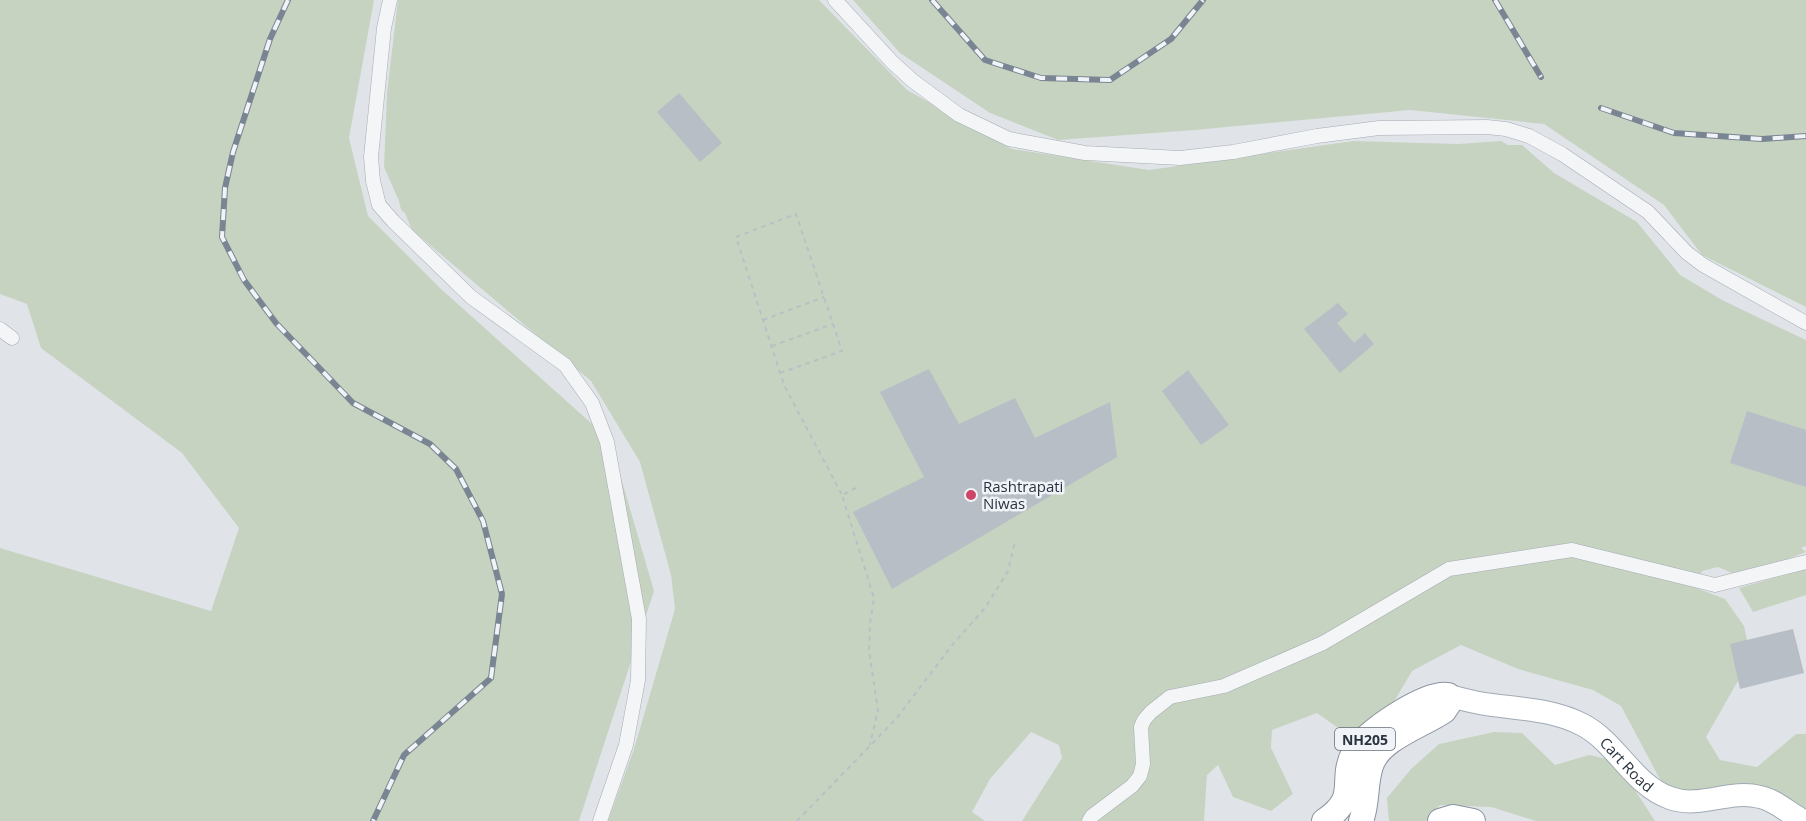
<svg xmlns="http://www.w3.org/2000/svg" width="1806" height="821" font-family="'Open Sans',sans-serif">
<rect width="100%" height="100%" fill="#e0e4e9"/>
<g fill="#c7d3c1">
<path d="M0,0H374L349,138L368,216L441,289L610,440L654,591L579,821H0V548L211,611L239,528L182,453L41,348L27,304L0,294Z"/>
<path d="M398,0H819L907,90L1012,149L1149,170L1353,141L1458,144L1501,141L1508,145H1522L1554,173L1637,222L1680,275L1724,301L1806,340V546L1801,548L1806,552L1780,562L1732,573L1718,567L1702,571L1696,588L1725,599L1744,626L1751,658L1706,737L1720,760L1757,767L1796,734H1806V818L1783,799L1683,792L1663,785L1621,706L1593,690L1518,669L1461,645L1412,671L1378,729L1351,737L1317,713L1272,730L1271,748L1293,794L1271,811L1233,797L1218,765L1207,775L1204,821H1022L1062,758L1059,745L1031,732L990,779L972,812L985,821H608L634,749L675,609L671,575L640,462L591,381L412,230L405,213L401,210L399,201L384,167L387,93Z"/>
<path d="M853,0H1806V307L1702,255L1664,205L1544,124L1410,110L1195,130L1058,140L990,113L900,53Z"/>
<path d="M1806,569V595L1753,612L1739,588Z"/>
<path d="M1494,732L1522,733L1555,765L1589,755L1616,761L1655,821H1536L1491,807L1440,805L1426,821H1389L1387,798L1411,769L1439,744Z"/>
</g>
<g fill="#b7bec6">
<path d="M679,93L722,143L700,162L657,112Z"/>
<path d="M1338,303L1348,314L1337,323L1354,343L1365,333L1374,344L1340,373L1304,329Z"/>
<path d="M929,369L959,424L1015,398L1035,438L1110,402L1117,457L892,589L853,512L924,477L880,392Z"/>
<path d="M1188,370L1229,425L1201,445L1162,391Z"/>
<path d="M1747,411L1806,430V487L1730,463Z"/>
<path d="M1793,629L1804,673L1740,689L1730,644Z"/>
</g>
<g fill="none" stroke-linecap="round" stroke-linejoin="round">
<defs>
<g id="minor">
<path d="M390,0L384,28L371,157L373,181L379,205L393,221L471,297L565,365L592,403L607,442L639,619L638,680L626,745L600,821"/>
<path d="M835,0L892,62L913,81L959,115L1009,139L1085,153L1180,158L1233,152L1317,136L1379,128L1487,127L1506,129L1529,136L1562,154L1648,212L1687,253L1703,265L1806,323"/>
<path d="M0,329L12,338"/>
<path d="M1089,821L1092,816L1132,786L1140,776L1143,764L1141,727L1144,720L1151,712L1170,697L1224,686L1323,643L1449,569L1572,550L1715,585L1806,562"/>
</g>
<g id="primary">
<path id="s1" d="M1450,696C1461,699 1473,702 1485,704C1518,709 1553,709 1583,725C1617,743 1633,785 1670,798C1700,809 1729,789 1760,797C1776,800 1789,814 1804,821"/>
</g>
<g id="trunk">
<path d="M1324,821C1361,796 1338,782 1354,752C1363,733 1426,691 1448,695L1450,702L1444,711C1422,726 1379,739 1371,766C1365,784 1368,803 1361,821"/>
<path d="M1440,821L1453,817L1473,821"/>
</g>
</defs>
<use href="#minor" stroke="#a5abb3" stroke-width="15"/>
<use href="#primary" stroke="#a0aab5" stroke-width="24"/>
<use href="#trunk" stroke="#8893a0" stroke-width="26"/>
<g stroke="#babfc4" stroke-width="2" stroke-dasharray="4.5 4.5" stroke-linecap="butt">
<path d="M763,320L824,297"/>
<path d="M772,346L833,324"/>
<path d="M780,373L842,351L796,214L736,237L784,385L842,495"/>
<path d="M856,488L842,495L874,598L870,623L869,651L878,710L870,745"/>
<path d="M797,821L896,719L953,644L985,608L1008,571L1015,542"/>
</g>
<use href="#minor" stroke="#f3f5f7" stroke-width="14"/>
<use href="#primary" stroke="#fff" stroke-width="22"/>
<use href="#trunk" stroke="#fff" stroke-width="24"/>
<defs>
<g id="rail">
<path d="M288,0L270,39L233,152L225,188L222,237L244,280L276,323L353,403L430,444L456,469L483,521L502,594L491,678L404,755L373,821"/>
<path d="M932,0L985,60L1041,78L1110,80L1171,39L1203,0"/>
<path d="M1495,0L1541,77"/>
<path d="M1601,108L1674,133L1762,139L1806,136"/>
</g>
</defs>
<use href="#rail" stroke="#7a8593" stroke-width="6"/>
<use href="#rail" stroke="#f0f3f7" stroke-width="4" stroke-dasharray="11" stroke-linecap="butt"/>
</g>
<circle fill="#cd4665" stroke="#f0f3f7" stroke-width="2" cx="971" cy="495" r="6"/>
<g text-anchor="middle" dominant-baseline="central" stroke-width="5" stroke-linejoin="round" paint-order="stroke">
<rect fill="#f0f3f7" stroke="#656d77" stroke-width="1.5" x="1335" y="728" width="60" height="22" rx="4.5"/>
<g font-size="14" font-weight="bold" fill="#293340">
<text x="1365" y="739">NH205</text>
</g>
<g font-size="15" fill="#293340" stroke="#f0f3f7" text-anchor="start">
<text x="983" y="486">Rashtrapati<tspan x="983" dy="17">Niwas</tspan></text>
</g>
<g font-size="15" fill="#293340" stroke="#f0f3f7">
<text stroke="none"><textPath href="#s1" startOffset="196">Cart Road</textPath></text>
</g>
</g>
</svg>
